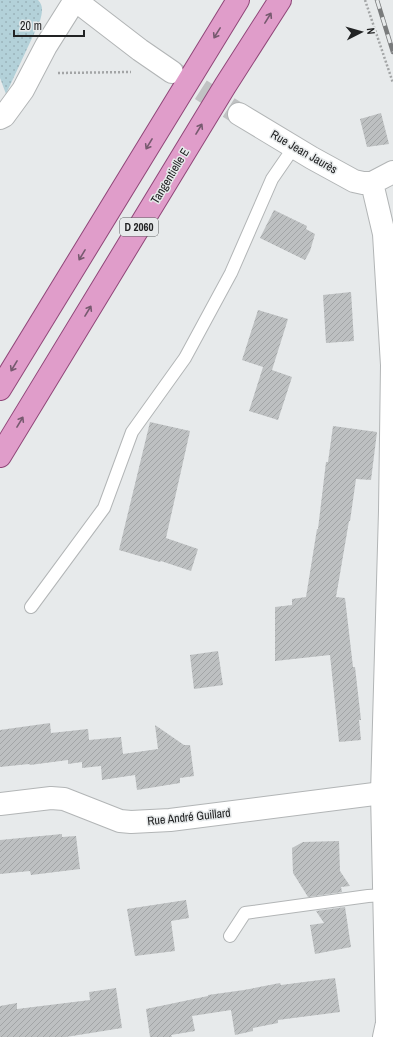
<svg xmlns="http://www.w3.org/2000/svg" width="393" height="1037" font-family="'Archivo Narrow',sans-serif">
<defs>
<pattern id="green-dots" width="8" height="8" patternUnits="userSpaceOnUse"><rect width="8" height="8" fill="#b3d1d9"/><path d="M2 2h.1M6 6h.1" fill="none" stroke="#9ab3ba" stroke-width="1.8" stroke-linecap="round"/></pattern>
<pattern id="building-hatch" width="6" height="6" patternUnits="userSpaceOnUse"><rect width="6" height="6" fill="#bdc0c1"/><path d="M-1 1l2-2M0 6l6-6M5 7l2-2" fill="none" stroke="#a2a5a6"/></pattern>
</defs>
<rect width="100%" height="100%" fill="#e7eaeb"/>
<path fill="url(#green-dots)" d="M0,0H38C44,6 42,13 40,21L6,94L0,78Z"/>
<g fill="url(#building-hatch)">
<path d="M381,113L389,144L367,147L360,119Z"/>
<path d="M274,210L307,226L306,229L315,234L310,251L305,260L260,238Z"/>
<path d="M351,292L354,341L326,343L323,295Z"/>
<path d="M258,310L288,319L272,370L292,377L278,420L249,411L263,367L242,360Z"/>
<path d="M150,422L190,431L166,538L198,549L191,571L161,561L160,562L119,550Z"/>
<path d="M333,426L377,432L371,480L356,479L350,521H349L336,597L345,598L353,667H355L361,720H359L361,740L339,742L330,655L275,661V607L292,605V599L306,597L317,529H318L326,462H328Z"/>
<path d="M218,651L223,685L194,689L190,655Z"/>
<path d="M50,723L51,733L88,729L89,740L121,737L123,754L158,749L155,725L184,745H190L194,776L180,778V783L137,790L135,775L102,780L101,766L82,768V762L68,764V760L30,765L29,764L0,767V730Z"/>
<path d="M62,834V837L76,836L80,869L31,875L30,871L0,874V840Z"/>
<path d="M339,841L340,871L350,886L341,887L342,892L308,897L293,873L292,848L303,842Z"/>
<path d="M186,900L189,918L171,921L175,951L135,956L127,909Z"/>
<path d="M345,907L351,947L315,954L310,925L324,923L316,911Z"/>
<path d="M335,978L340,1012L278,1020V1023L253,1028V1031L235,1035L231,1010L192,1016L195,1031L171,1035L172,1037H150L146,1009L208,996V995L244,990L280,983L281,985Z"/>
<path d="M116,988L122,1028L66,1037H0V1006L17,1003V1009L90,1000L89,992Z"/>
</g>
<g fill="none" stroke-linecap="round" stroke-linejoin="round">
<path stroke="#c0c2c3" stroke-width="22" stroke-dasharray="22 11" stroke-linecap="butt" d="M173,72L239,114"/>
<defs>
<g id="lane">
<path d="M31,607L104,508L132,432L185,358L231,273L272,179L294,147"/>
<path d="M230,936L245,913L368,896L384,895"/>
</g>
<g id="street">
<path d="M75,0L140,50L172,72"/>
<path d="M239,114L312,158L354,181L363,183H372"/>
<path d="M0,118L4,116L23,90L46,46L75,0"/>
<path d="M0,804L51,798L64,799L120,821L131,822L170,820L382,793"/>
<path d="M384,1037L387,1023L382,793L390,511L392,365L384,234L372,183L393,172"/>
</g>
<g id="primary">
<path d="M0,389L238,0"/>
<path d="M0,456L225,86L280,0"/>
</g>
</defs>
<use href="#lane" stroke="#b2b5b6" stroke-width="14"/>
<use href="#street" stroke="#b2b5b6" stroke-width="24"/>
<use href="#primary" stroke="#904779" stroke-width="24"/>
<g stroke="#a3a5a6" stroke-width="2.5" stroke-dasharray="2 2" stroke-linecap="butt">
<path d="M365,0L393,83"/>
<path d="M58,73L131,72"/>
</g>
<use href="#lane" stroke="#fff" stroke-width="12"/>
<use href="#street" stroke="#fff" stroke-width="22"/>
<use href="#primary" stroke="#e09dca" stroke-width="22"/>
<defs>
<path id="rail" d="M377,0L393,52"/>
</defs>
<use href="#rail" stroke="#797b7c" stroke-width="4.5"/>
<use href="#rail" stroke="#e7eaeb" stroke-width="3" stroke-dasharray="9" stroke-linecap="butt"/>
</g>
<defs><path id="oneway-shaft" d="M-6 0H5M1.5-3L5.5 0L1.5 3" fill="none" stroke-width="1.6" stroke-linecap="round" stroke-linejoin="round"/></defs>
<g stroke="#775a6f">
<use href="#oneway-shaft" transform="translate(268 18) rotate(-58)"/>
<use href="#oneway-shaft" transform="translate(217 33) rotate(122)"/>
<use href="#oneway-shaft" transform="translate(199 129) rotate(-59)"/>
<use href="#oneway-shaft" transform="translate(149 144) rotate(121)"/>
<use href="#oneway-shaft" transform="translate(82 255) rotate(121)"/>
<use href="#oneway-shaft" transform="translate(88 311) rotate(-59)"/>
<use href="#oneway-shaft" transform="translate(14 366) rotate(121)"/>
<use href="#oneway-shaft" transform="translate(20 422) rotate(-59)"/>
</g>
<g text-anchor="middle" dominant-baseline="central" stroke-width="3" stroke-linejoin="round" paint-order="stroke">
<rect fill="#e7eaeb" stroke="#5d5f60" stroke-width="1" x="120" y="218" width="38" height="18" rx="3"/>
<g font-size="11" font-weight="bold" fill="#222324">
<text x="139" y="227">D 2060</text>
</g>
<g font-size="12" fill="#222324" stroke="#e7eaeb">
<text transform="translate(304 152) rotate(30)">Rue Jean Jaurès</text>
<text transform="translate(170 176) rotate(-59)">Tangentielle E</text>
<text transform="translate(189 817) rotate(-6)">Rue André Guillard</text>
</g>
</g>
<g transform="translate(361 32) rotate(84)" stroke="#e7eaeb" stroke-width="3" paint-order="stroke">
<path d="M0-3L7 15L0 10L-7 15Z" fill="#222324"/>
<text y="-6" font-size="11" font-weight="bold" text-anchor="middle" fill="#222324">N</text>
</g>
<path d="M14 30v6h70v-6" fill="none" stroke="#222324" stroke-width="2"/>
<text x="20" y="30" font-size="12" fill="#222324" stroke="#e7eaeb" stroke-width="3" paint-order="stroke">20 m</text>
</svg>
